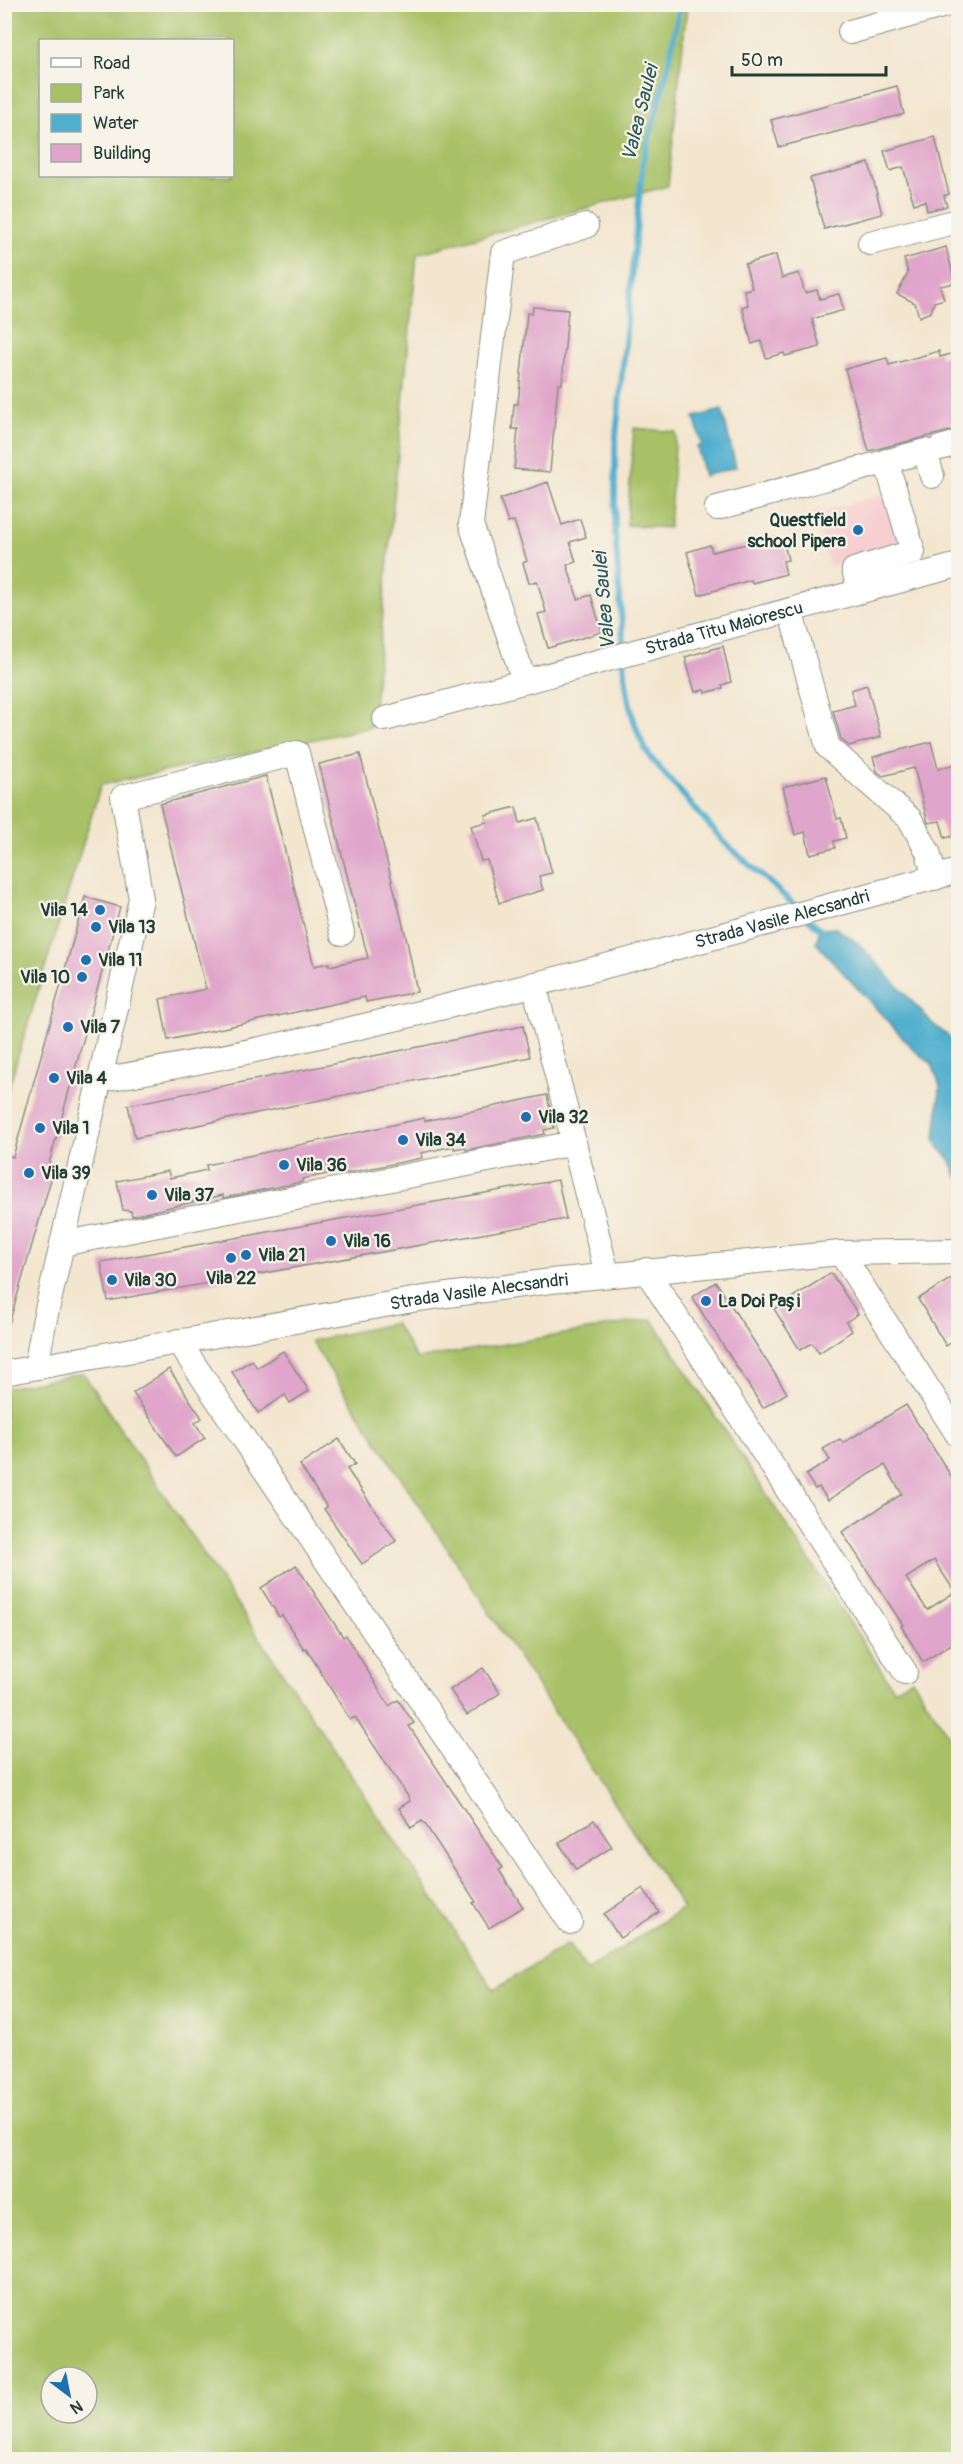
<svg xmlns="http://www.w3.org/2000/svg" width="963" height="2464" font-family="Pangolin,sans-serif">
<rect width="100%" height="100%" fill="#f7f3e8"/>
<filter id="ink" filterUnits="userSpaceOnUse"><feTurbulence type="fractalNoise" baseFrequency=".0167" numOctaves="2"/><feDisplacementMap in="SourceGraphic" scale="12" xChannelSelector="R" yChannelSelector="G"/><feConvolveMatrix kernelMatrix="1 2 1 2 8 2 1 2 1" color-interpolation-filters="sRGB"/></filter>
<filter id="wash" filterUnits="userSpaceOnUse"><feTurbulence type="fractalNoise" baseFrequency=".008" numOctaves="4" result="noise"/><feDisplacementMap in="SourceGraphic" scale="24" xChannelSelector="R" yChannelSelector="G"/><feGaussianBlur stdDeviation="1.35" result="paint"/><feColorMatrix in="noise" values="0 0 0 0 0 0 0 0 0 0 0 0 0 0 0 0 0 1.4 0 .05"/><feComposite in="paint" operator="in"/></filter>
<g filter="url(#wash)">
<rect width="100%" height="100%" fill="#f3e6cf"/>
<path fill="#f7cfd1" d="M888,493L902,546L829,566L814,514Z"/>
<g fill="#a8c166" stroke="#647f4d" stroke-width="1.5" fill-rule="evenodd">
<path d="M5,5H687L668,186L417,254L372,727L101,785L5,1099ZM40,40H232V176H40Z"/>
<path d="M634,428L676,432L669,528L627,525Z"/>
<path d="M652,1319L894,1690L912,1679L958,1750V2459L5,2460V1388L83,1373L494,1990L568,1944L587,1971L683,1908L311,1341L395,1323L417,1359ZM51,2377H87V2413H51Z"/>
</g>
<g fill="#50aece" stroke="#387681" stroke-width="1.5">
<path d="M722,410L736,467L704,476L697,447L702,445L694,417Z"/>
<path d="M836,928L859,944L932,1023L958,1044V1179L950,1159L939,1148L935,1140L940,1086L932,1064L914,1050L816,943L820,929Z"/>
</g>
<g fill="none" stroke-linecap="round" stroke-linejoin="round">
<g stroke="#50aece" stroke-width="6">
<path d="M624,651L615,534V446L643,160L667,72L680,4"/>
<path d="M624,661C626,695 632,728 650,757L725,843L799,909"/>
<path d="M808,918L825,934"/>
</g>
</g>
<g id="blocks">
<g fill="#e0a5ca" fill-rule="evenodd">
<path d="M897,86L904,114L779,147L771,120Z"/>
<path d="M935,137L949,194L944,196L947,206L927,211L925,201L914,204L903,167L890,171L884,151Z"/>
<path d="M869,163L882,214L824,229L810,178Z"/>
<path d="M946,247L955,283L940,286L944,299L934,302L931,312L919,317L915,303L897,294L908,273L904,259Z"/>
<path d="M776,255L782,278L799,273L805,293L817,290L820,299L839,294L844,310L812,319L820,347L785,356L784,353L766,358L761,341L752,344L742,307L748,305L744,290L752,288L745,264Z"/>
<path d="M533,307L568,310L562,384H558L550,472L514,469L518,429H512L514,404H518L527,313L532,314Z"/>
<path d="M939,351L940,357L958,352V429L869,451L845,369L887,358L889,365Z"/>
<path d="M548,482L562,525L580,519L586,537L570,542L576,562L567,565L578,599L591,595L602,632L548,648L538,614L546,612L537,581L529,583L523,563L527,561L514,521L508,523L500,499Z"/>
<path d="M776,537L778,546L784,544L788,560L783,561L786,574L752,583L751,580L699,595L687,552L710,545L712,552Z"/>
<path d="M723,646L731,682L722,685L723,688L705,693L704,690L695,692L685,657Z"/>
<path d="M867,685L881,737L849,746L841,739L833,711L855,705L851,690Z"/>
<path d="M931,742L938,769L956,764L958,774V835L945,838L940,821L928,823L914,768L883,776L877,771L873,757Z"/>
<path d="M360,754L407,941L417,992L366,1002L365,997L168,1040L160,999L206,989L160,804L266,776L314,966L329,963V966L368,958L319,764Z"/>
<path d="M826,776L837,819L841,818L846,838L834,841L835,848L810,854L805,832L795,835L783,787Z"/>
<path d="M516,807L520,823L537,818L552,873L539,876L543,890L499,903L487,860L481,861L471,826L487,822L485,815Z"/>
<path d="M85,897L120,907L48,1167L54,1169L9,1324L4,1323V1154L13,1157Z"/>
<path d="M523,1026L530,1057L135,1138L128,1105Z"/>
<path d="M547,1095L554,1128L544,1130L545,1134L466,1150L465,1147L454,1149V1146L421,1153L422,1158L343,1174L342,1171L302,1179V1182L223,1198V1195L132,1216L131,1211L123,1210L117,1181L168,1171L170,1178L207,1170L206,1165L424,1118L425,1121Z"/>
<path d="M558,1180L566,1219L108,1301L101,1262Z"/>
<path d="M831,1273L858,1314L846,1322L852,1331L819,1353L812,1343L800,1350L774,1309Z"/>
<path d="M958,1274V1338L946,1346L918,1299Z"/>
<path d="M716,1282L787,1393L763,1408L692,1297Z"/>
<path d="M283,1351L309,1391L290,1403L285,1395L258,1413L232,1372L252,1360L257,1368Z"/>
<path d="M169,1369L202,1418L195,1423L205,1438L176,1457L133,1393Z"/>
<path d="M906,1405L958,1487V1640L923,1662L901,1626L903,1625L842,1532L902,1494L885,1465L828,1500L819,1487L815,1489L806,1475L830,1460L823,1449L840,1439L843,1443ZM934,1560L955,1592L927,1610L906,1578Z"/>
<path d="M339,1439L355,1464L347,1469L396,1541L362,1564L324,1509L327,1507L300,1465Z"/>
<path d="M296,1565L343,1637L346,1635L389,1706L398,1700L414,1723L409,1726L503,1868L499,1870L523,1907L489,1928L473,1903L476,1902L425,1824L422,1821L411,1828L399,1808L410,1801L407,1795L355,1717L350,1720L306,1648L304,1649L282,1615L279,1617L261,1588Z"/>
<path d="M483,1668L500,1693L467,1715L450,1690Z"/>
<path d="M594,1820L612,1847L576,1870L559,1843Z"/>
<path d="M643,1888L659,1912L620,1938L604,1914Z"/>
</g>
</g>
</g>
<g filter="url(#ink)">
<use href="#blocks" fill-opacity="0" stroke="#899282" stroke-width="1.5"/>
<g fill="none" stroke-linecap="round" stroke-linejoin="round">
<defs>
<g id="minor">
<path d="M850,32L949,4"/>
<path d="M870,243L958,221"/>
<path d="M940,448L958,443"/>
<path d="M717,508L925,451L932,476"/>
<path d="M860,591L854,570L913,552L886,461"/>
<path d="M790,610L828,747L910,819L928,852L935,878"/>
<path d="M524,680L471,524L503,253L586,226"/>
<path id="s1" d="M385,719L958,565"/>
<path d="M534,984L607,1274"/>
<path id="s2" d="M101,1080C391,1029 674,948 958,871"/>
<path d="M62,1244L574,1143"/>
<path d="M841,1253L958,1435"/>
<path d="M646,1270L905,1672"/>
<path d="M178,1341L570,1922"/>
<path d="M36,1367L44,1323L141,899L123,797L297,753L342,933"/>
<path id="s3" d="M4,1373L418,1299L551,1281L841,1253L958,1251"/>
</g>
</defs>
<use href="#minor" stroke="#899282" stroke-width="26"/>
<use href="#minor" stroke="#fff" stroke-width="24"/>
</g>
</g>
<g fill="#1f6fb2" stroke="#f7f3e8" stroke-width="2">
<circle cx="858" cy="530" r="6"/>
<circle cx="100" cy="910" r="6"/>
<circle cx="96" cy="927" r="6"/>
<circle cx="86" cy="960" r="6"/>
<circle cx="82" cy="977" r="6"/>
<circle cx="68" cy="1027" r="6"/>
<circle cx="54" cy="1078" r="6"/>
<circle cx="526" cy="1117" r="6"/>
<circle cx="40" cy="1128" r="6"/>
<circle cx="403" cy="1140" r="6"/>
<circle cx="284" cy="1165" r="6"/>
<circle cx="29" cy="1173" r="6"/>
<circle cx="152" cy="1195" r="6"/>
<circle cx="331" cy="1241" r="6"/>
<circle cx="246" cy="1255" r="6"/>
<circle cx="231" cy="1258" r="6"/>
<circle cx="112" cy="1280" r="6"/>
<circle cx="706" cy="1301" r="6"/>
</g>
<g text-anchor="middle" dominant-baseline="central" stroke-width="4.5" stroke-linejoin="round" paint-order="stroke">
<g font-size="18" font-weight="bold" fill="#1f3d34" stroke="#f7f3e8" text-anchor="start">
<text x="846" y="520" text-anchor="end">Questfield<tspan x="846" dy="21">school Pipera</tspan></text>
<text x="88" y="910" text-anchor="end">Vila 14</text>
<text x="108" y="927">Vila 13</text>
<text x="98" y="960">Vila 11</text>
<text x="70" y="977" text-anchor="end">Vila 10</text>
<text x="80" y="1027">Vila 7</text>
<text x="66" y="1078">Vila 4</text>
<text x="538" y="1117">Vila 32</text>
<text x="52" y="1128">Vila 1</text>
<text x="415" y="1140">Vila 34</text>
<text x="296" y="1165">Vila 36</text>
<text x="41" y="1173">Vila 39</text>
<text x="164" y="1195">Vila 37</text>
<text x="343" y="1241">Vila 16</text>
<text x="258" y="1255">Vila 21</text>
<text x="231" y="1278" text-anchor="middle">Vila 22</text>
<text x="124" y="1280">Vila 30</text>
<text x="718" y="1301">La Doi Pași</text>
</g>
<g font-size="18" fill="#1f3d34" stroke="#f7f3e8">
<text stroke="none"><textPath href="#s1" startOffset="351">Strada Titu Maiorescu</textPath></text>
<text stroke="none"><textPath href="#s2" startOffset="700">Strada Vasile Alecsandri</textPath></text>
<text stroke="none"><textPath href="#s3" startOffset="482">Strada Vasile Alecsandri</textPath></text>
</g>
<g font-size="20" font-style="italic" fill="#2b595a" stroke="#f7f3e8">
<text transform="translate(640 113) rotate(-76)">Valea Saulei</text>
<text transform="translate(604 601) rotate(-95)">Valea Saulei</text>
</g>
</g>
<rect width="963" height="2464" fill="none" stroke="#f7f3e8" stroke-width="24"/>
<rect x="39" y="39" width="195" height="138" fill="#f7f3e8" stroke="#a1aaa0" stroke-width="1.5"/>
<rect x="51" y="58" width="30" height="9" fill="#ffffff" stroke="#a1aaa0" stroke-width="1.5"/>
<text x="93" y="69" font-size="18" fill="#1f3d34">Road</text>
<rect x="51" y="84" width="30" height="18" fill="#a8c166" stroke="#a1aaa0" stroke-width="1.5"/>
<text x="93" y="99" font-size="18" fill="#1f3d34">Park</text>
<rect x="51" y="114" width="30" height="18" fill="#50aece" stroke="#a1aaa0" stroke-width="1.5"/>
<text x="93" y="129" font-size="18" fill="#1f3d34">Water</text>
<rect x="51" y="144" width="30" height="18" fill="#e0a5ca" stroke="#a1aaa0" stroke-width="1.5"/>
<text x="93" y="159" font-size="18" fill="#1f3d34">Building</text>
<g transform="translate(69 2395) rotate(148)"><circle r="28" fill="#f7f3e8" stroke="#a1aaa0" stroke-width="1.5"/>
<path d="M0-4.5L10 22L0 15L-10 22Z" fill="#1f6fb2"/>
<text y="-9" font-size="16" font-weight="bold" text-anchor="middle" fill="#1f3d34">N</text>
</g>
<path d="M732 66v9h154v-9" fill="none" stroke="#1f3d34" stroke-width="3"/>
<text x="741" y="66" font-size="18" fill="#1f3d34" stroke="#f7f3e8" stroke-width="4.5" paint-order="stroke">50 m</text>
</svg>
